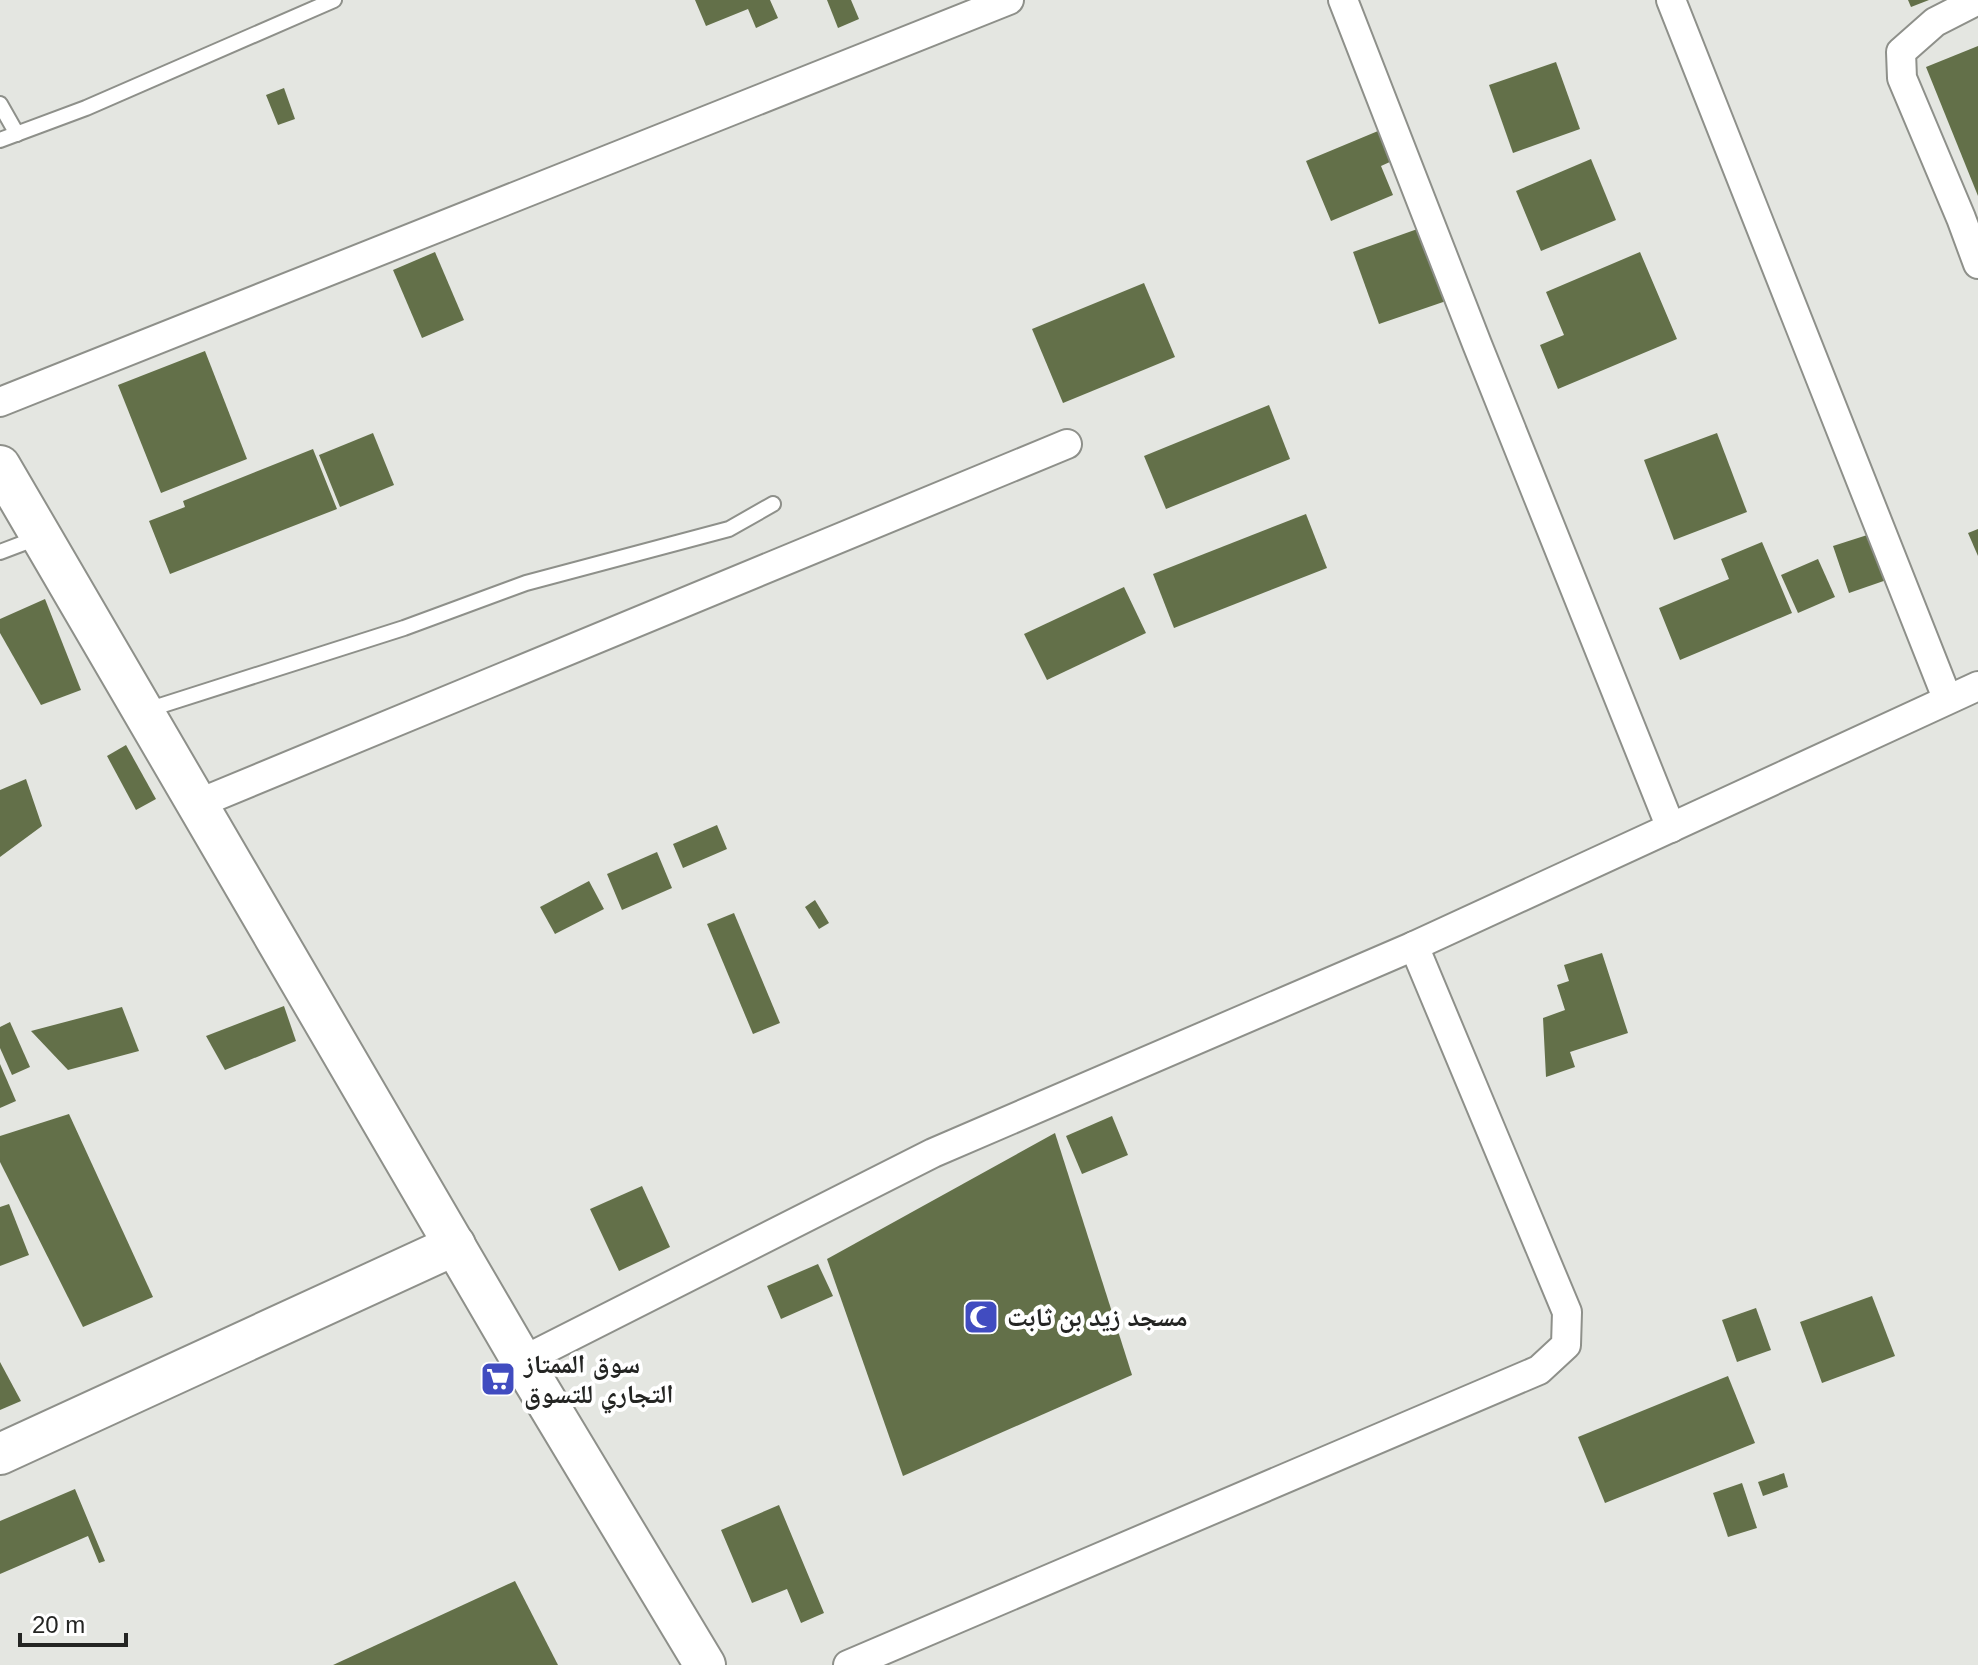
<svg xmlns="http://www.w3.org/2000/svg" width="1978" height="1665" font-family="Helvetica,'Noto Naskh Arabic',sans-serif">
<rect width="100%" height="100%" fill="#e4e6e1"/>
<g fill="#637049">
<path d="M695,0H770L778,18L756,28L748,9L706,26Z"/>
<path d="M827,0H851L859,19L838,28Z"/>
<path d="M1908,0H1929L1911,7Z"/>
<path d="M1978,46V196L1926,67Z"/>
<path d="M1556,62L1580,129L1513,153L1489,85Z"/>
<path d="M284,88L295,119L278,125L266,95Z"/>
<path d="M1390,126L1403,156L1381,166L1393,195L1331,221L1306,161Z"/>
<path d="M1591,159L1616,220L1541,251L1516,191Z"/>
<path d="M1423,227L1449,300L1379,324L1353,252Z"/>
<path d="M435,252L464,320L422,338L393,270Z"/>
<path d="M1640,252L1677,339L1558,389L1540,345L1564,335L1546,292Z"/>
<path d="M1144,283L1175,357L1063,403L1032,329Z"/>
<path d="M205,351L247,459L161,493L118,385Z"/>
<path d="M1269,405L1290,459L1166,509L1144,456Z"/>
<path d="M373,433L394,485L340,507L319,455Z"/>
<path d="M1717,433L1747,512L1674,540L1644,460Z"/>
<path d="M313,449L337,509L170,574L149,521L185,507L183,501Z"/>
<path d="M1306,514L1327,568L1174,628L1153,574Z"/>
<path d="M1886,529L1901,575L1849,593L1833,546Z"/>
<path d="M1978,529V556L1968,533Z"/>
<path d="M1762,542L1792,613L1680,660L1659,608L1729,579L1721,559Z"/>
<path d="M1818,559L1835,597L1798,613L1781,575Z"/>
<path d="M1124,587L1146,633L1047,680L1024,634Z"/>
<path d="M45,599L81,690L41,705L0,633V619Z"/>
<path d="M126,745L156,799L136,810L107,756Z"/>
<path d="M26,779L42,826L0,857V790Z"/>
<path d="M717,825L727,849L683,868L673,844Z"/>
<path d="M657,852L672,888L622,910L607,874Z"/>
<path d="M589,881L604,909L555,934L540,907Z"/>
<path d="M815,900L829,923L819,929L805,907Z"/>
<path d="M734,913L780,1023L753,1034L707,924Z"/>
<path d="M1602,953L1628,1033L1570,1052L1575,1067L1546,1077L1543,1018L1565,1010L1557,985L1569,981L1564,965Z"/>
<path d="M284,1006L296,1041L225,1070L206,1036Z"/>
<path d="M122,1007L139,1051L68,1070L31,1031Z"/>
<path d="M10,1022L30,1067L12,1075L0,1048V1027Z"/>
<path d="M0,1064L16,1101L0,1108Z"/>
<path d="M69,1114L153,1297L83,1327L0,1162V1136Z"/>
<path d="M1112,1116L1128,1155L1082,1174L1066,1136Z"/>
<path d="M1055,1133L1132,1375L903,1476L827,1259Z"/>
<path d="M642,1186L670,1247L619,1271L590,1209Z"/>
<path d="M9,1204L29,1255L0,1266V1207Z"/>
<path d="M818,1264L833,1296L781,1319L767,1286Z"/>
<path d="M1872,1296L1895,1356L1822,1383L1800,1322Z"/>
<path d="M1756,1308L1771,1350L1737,1362L1722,1320Z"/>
<path d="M0,1362L21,1401L0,1410Z"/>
<path d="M1728,1376L1755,1443L1605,1503L1578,1437Z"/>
<path d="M1784,1473L1788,1487L1763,1496L1758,1482Z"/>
<path d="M1742,1483L1757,1528L1728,1537L1713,1493Z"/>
<path d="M75,1489L105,1561L99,1563L88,1536L0,1574V1521Z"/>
<path d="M779,1505L824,1613L801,1623L787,1589L752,1603L721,1530Z"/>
<path d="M515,1581L558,1665H333Z"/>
</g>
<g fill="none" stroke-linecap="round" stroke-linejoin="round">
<defs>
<g id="lane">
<path d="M0,104L17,134"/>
<path d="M0,140L86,108L334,0"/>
<path d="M0,552L37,538"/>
<path d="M147,710L404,628L526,583L729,529L773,504"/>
</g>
<g id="street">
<path d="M1343,0L1477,344L1671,828"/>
<path d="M1671,0L1947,698"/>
<path d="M1978,0L1935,22L1901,52L1902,78L1961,218L1978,264"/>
<path d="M0,402L1009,0"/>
<path d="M197,804L1067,444"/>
<path d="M522,1361L933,1153L1414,946L1978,686"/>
<path d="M848,1665L1539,1370L1566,1345L1567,1312L1414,946"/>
</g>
<g id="secondary">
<path d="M0,466L522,1361L705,1665"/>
<path d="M0,1454L455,1245"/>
</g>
</defs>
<use href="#lane" stroke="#8e908a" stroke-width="18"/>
<use href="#street" stroke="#8e908a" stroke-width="32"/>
<use href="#secondary" stroke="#8e908a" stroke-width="44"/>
<use href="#lane" stroke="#fff" stroke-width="14"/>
<use href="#street" stroke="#fff" stroke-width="28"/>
<use href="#secondary" stroke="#fff" stroke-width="40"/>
</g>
<defs>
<symbol id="mosque-square" viewBox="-11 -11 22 22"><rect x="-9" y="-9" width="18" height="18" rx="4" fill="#414cc0" stroke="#fff"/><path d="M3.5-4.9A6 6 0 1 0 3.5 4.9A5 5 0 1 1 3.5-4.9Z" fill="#fff"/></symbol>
<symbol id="supermarket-square" viewBox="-11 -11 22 22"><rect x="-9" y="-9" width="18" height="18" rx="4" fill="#414cc0" stroke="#fff"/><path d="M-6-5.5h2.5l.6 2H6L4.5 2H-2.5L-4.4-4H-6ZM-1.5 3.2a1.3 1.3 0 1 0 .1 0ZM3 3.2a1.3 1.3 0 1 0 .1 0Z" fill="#fff"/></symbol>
</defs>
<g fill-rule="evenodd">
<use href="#mosque-square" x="961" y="1297" width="40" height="40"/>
<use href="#supermarket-square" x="478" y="1359" width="40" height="40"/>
</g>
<g text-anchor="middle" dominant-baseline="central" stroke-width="8" stroke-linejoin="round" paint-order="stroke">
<g font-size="26" font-weight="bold" fill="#242523" stroke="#fff" text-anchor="start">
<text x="1007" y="1317">مسجد زيد بن ثابت</text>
<text x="524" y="1364">سوق الممتاز<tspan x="524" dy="30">التجاري للتسوق</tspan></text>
</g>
</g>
<path d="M20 1633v12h106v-12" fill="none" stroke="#242523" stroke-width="4"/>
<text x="32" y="1633" font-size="24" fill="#242523" stroke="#ffffff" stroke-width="6" paint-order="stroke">20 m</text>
</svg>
